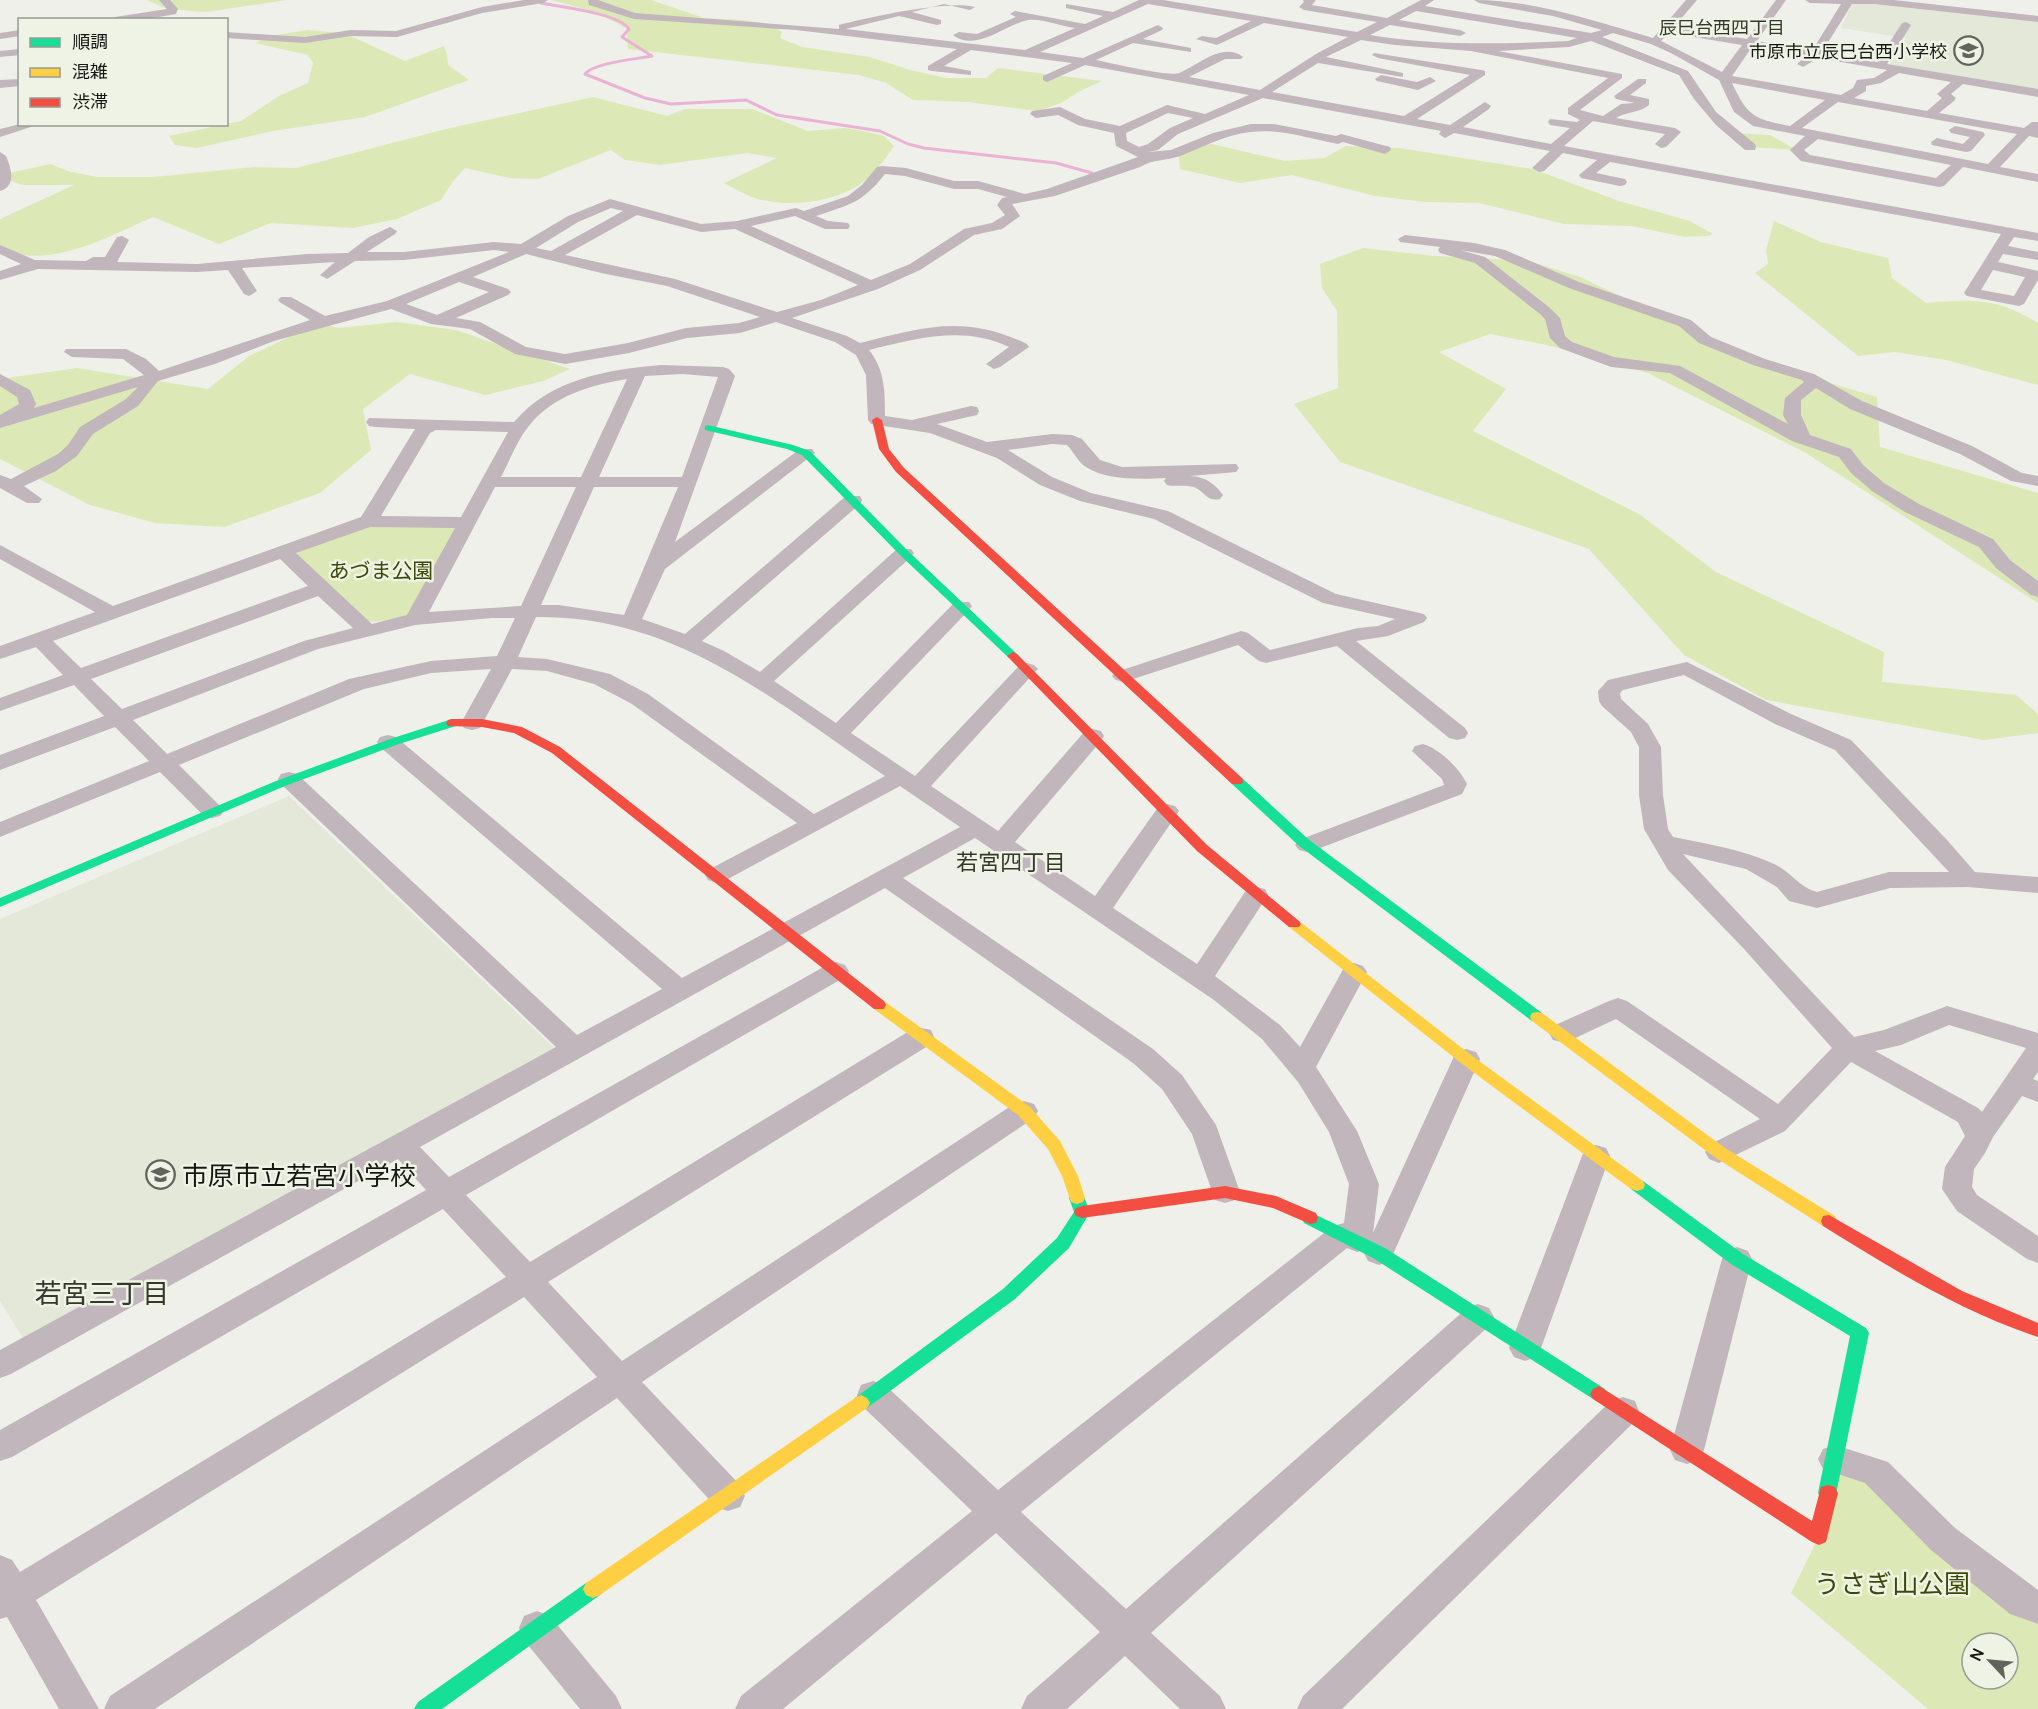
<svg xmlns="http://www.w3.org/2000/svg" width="2038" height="1709" font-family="Manrope,'Noto Sans JP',sans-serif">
<rect width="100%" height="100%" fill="#eef0e9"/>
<g fill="#e3e8d9">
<path d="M1861,3L2038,21V91L1890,65L1906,38L1841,28L1852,4Z"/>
<path d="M289,796L554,1048L23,1338L0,1301V919Z"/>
</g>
<g fill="#dce9b6" fill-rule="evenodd">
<path d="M147,0H287L206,12L167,9Z"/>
<path d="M551,0H651L704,18L743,20L772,25L782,32L780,38L802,47L870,57L910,70L946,78H986L998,68L1102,81L1080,91L1061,103L1038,111L968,102L913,100L886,83L859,75L628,49L627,29L599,13Z"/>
<path d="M307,30L344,33L405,61L444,46L447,54L448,65L469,80L365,117L273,131L197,148L175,145L169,136L241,121L279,96L308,83L313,63L308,55L255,43L270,36Z"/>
<path d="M593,97L667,116L685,109H752L808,131L845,128L868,132L884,136L894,146C884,161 871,178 856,187C830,202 791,207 762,200C749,197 736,189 724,183L777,158L747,153L660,165L625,160L611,150L538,179L510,178L465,168L453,181L441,200L397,219L353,228L271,223L219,244L153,217C108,237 50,270 0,249V219L74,185H22L0,177V175L50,164L71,172L98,177H154L254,167L296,168L446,129Z"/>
<path d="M1732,133L1770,135L1796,150L1750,147Z"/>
<path d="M1212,144L1285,161L1324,158L1346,146L1399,148L1533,169L1619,201L1690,221L1713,234L1708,236L1685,237L1632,226L1564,224L1479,203L1426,202L1375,196L1292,175L1240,183L1180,169L1178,148Z"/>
<path d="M1774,221L1821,242L1888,258L1892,278L1926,303C1973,299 1997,298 2038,323V385L1946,360L1895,352L1858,356L1755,273L1768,264L1766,250Z"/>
<path d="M1363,248L1435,256L1529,261L1580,277L1764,363L1877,397L1880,447L2038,493V603L1806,453L1648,373L1547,345L1490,334L1439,352L1506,389L1473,431L1639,514L1716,572L1884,652L1882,682L2016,695L2038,714V733L1984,740L1766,700L1684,655L1589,549L1340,462L1294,404L1338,388L1337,311L1322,288L1320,264Z"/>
<path d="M397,322L456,330L570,369L543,381L485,395L410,374L363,409L371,450L320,493L224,527L155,523L90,505L0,459V379L77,368L208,389L249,356L319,323L338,328Z"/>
<path d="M367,526L454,527L456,529L411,613C396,620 383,623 367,621L297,555L299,550Z"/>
<path d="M1835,1459L2038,1607V1709H1928L1791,1593L1819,1536ZM1972,1643H2008V1679H1972Z"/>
</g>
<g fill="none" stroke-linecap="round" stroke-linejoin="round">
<path stroke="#eab3d6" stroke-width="3" d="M536,0L541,3C560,7 619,13 629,29L622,37L652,56C637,59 593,63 585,74L645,98L671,104L746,100L777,115L880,131L908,144L924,148L1056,163L1092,173"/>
<g fill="#c0b6bc" fill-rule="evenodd">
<path d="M159,0H170L178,9L176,14L142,20H110L115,17L167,9Z"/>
<path d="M524,0H548L543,3L482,13L397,37L351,36L305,43L226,38V32L305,37L351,30L396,31L482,7Z"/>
<path d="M588,0H598L635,13L839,29V25C870,17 949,0 975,7L970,10L944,4L912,12L941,20V24L937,25L899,16L846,29L1025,50L1075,28C1061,26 1041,18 1028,20C1006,24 976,53 953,35L959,32L977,34L1016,17L1010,14L1015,11L1085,24L1103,16L1066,8V4L1113,12L1139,0H1163L1357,32L1377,22L1304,10L1299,7L1304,2L1303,0H1316L1312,5L1387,18L1421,0H1434L1425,6L1591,33L1602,30L1553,16L1479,3L1474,0C1535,0 1594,21 1653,38L1686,0H1697L1674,27L1747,39L1776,0H1786L1757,41L1812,51L1841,4L1810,3L1805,0H1894L2038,16V22L1874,4H1852L1822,52L1877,62L1902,23L1906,22L1911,25L1887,64L2038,89V97L1963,84L1951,94L1956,98L1954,101L1939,113L2024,128L2032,122H2038V138L2029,136L2000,167L2038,174V182L1963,167L1944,186L1939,187L1801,161L1790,150L1805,136L1753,126L1734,112L1719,80L1671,53L1651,44L1613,33L1602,37L1688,71L1716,112L1755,144L1756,147L1755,150H1745L1716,125L1694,99L1679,75L1591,41L1569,47L1498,51L1622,74V78L1580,110L1603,116L1621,104L1635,103L1616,99L1614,96L1638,79H1646V83L1630,95L1649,99V105C1640,113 1627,111 1616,118L1675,128L1681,132L1666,147L1661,148L1655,144L1665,134L1593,121L1564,146L2038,233V241L2014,237L2008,246L2038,252V260L2003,254L1998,262L2038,271V280L2024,304L2019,306L1967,296L1964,293L2001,234L1610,162L1596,173L1625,179L1627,182L1625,185L1620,186L1581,178L1579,175L1597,160L1563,153L1544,171L1539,172L1532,168L1550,151L1454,133L1445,138L1439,134L1441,131L1263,98L1178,134L1158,150L1148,152L1171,150L1213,133L1251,124H1274L1336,136L1341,134L1390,147L1391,150L1385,154L1343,142L1338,144C1310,139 1279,128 1250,132C1225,135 1203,147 1180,156C1166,161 1153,159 1140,167L1055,196L1012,204L1020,216L1002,229L974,235L920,270L878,289L792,318L847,336L860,343C924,327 964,314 1027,344L1029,347L1000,367L994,369L986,364L1009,347C963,325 916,339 869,350C885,370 885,392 885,416L912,420L971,406L977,407L979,411L977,415L937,424L987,442L1052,434L1072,435L1082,439L1100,460L1122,467L1236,464L1239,468L1236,472L1190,476C1206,477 1214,483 1223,495L1220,499C1207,502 1206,493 1196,488C1188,484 1175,487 1167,485L1164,481L1166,478C1141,479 1108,481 1086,467C1078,462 1074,452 1067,445L1052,444L1008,450L1052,477L1091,493L1168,511L1336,594L1424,614L1427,618L1424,622L1388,636L1356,641L1465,728L1468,733L1465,738L1457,740L1449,738L1337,646L1266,663L1259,661L1238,645L1130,680L1123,682L1116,680L1112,676L1116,672L1241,631L1248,633L1270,650L1358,628L1378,626L1395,619L1323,603L1154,519L1080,501L1040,485L997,458L930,433L871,424L868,420L866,375L856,355L835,342L776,322L740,333L687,338L629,353L565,364L515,354L470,329L431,324L391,309L274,341L215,364L158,381L138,406L93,434L77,456L56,471L24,486L42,499L39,503H27L0,488V475L11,479L58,454L68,445L80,427L126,399L138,387L0,428V415L19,404L17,397L0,386V374L30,390L36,404L34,408L144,375L123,359L72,357L64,352L66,349H126L146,359L159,371L310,320L281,303L278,300L281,297H291L325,316L387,301L509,252L494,250L404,260L355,261L327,279L320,275L335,262L242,268L257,291L249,296L244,294L228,270L197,272L38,269L0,280V271L21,264L0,254V245L35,260L86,261L93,257H105L117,237L122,236L129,240L117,262L197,264L307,254L348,253L369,237L390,227L397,231L395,234L367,252H404L494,242L521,244L568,216L610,199L701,224L737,221L796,208L804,211L848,196L862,185L877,167L882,166L906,168L954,181H978L1025,194L1047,189L1138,157L1116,146L1114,133L1078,125L1058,115L1036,118L1030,114L1032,111L1060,107L1085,119L1120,126L1167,105L1205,114L1249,95L1085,65L1047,82L1043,80V76L1072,63L971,50L944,66L971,71V75L932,71L928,70V66L957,49L796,30L634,19L589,5ZM1148,4L1251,21L1216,38L1202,36L1196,39L1217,45L1264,23L1348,37L1316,54L1260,90L1189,77L1225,59H1241L1243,57C1223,41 1197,66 1179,73C1170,77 1110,63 1096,60L1133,43L1191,52V48L1143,39L1162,30L1163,28L1158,25L1083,58L1040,52ZM1416,11L1577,38L1568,41C1502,44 1436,46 1370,35L1390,25L1460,36L1466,33L1460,30L1399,20ZM1669,33L1742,45L1722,72L1661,41ZM1361,40L1395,45L1471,51L1608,78L1568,108V114L1580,120L1577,122L1550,119L1548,122L1550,125L1570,128L1551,144L1463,127L1489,109L1491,106L1485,102L1450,125L1417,119L1485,75V71L1481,70L1374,53L1372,55L1378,58L1470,75L1404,116L1272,92L1318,63L1403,77V73L1326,57ZM1752,47L1806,56L1797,64L1803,67L1818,58L1887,70L1874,78L1857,80L1853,88L1841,95L1732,76ZM1899,73L1951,82L1937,94L1942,98L1927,111L1854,98L1866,91V86L1881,83ZM1732,83L1825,100L1790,126C1754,119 1748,117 1732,83ZM1838,102L2017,134L1988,164L1802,128ZM1168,113L1193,118L1170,128L1148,144L1139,147L1127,141L1126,133ZM1818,139L1951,165L1936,178L1810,155L1804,150ZM885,174L905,176L954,189H978L1007,197L1002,198L997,205L1005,215L992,223L964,229L910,264L871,280L751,226L795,216L825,229H848L850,226L848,223L828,221L816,216C851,204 861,204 885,174ZM611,208L623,211L551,251L536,248L578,222ZM637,215L701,232L735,229L858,285L821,300L777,312L675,279L565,255ZM526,254L601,273L667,286L760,317L739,323L686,328L628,343L565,354L526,347L480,322L456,318L508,295L511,292L508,289L473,277ZM1993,270L2025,277L2014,296L1981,290ZM459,282L489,292L437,315L406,304Z"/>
<path d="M20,30V36L0,39V33Z"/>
<path d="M20,49V55L0,57V51Z"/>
<path d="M1381,75L1417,82L1430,77L1436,81L1418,90L1377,81L1375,79Z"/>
<path d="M20,79V86L0,88V80Z"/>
<path d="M20,124H40L0,137V129Z"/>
<path d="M1955,126L1983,132L1985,135L1971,151L1966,152L1932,145L1931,142L1937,138L1963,144L1970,137L1951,133L1949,130Z"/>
<path d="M0,152L6,156C11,168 17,186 0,191Z"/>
<path d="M1405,235L1474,243L1505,250L1579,282L1691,320L1711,337L1765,359L1814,374L1862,401L1972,446L2022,473L2038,476V486L2011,481L1960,454L1850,409L1816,388L1801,400V415L1810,435L1851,449L1863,465L1884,483L1919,504L1993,539L2010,560L2038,581V597L2031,595L1996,568L1979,547L1905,512L1872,491L1851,473L1839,457L1792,441L1670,373L1611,367L1560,348L1550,338L1545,319L1540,314L1475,263L1440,253L1438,250L1440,247L1400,242L1398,239ZM1460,250L1495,256L1569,288L1679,326L1699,343L1753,365L1802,380L1804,382L1785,398L1783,415L1788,424L1680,366L1614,357L1572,342L1565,336L1560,318L1550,308L1485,257Z"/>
<path d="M661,365L723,367L729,369L735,376L675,542L800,449H812L815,453L665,569L642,619L685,634L846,496H860L862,500L860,504L702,641L724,651L760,672L897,549H911L914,553L911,557L774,681L836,723L955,602H969L972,606L969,610L851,733L915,776L1020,665L1027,663L1034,665L1038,669L1034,673L931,786L998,831L1085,731L1093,729L1101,731L1104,736L1101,741L1015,842L1095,896L1159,806L1167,804L1175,806L1179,811L1113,908L1197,964L1247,889L1256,887L1265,889L1268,895L1215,976L1280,1025L1300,1047L1345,966L1354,963L1363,966L1367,972L1316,1067L1357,1131L1379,1184L1373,1233L1456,1052L1466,1049L1476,1052L1480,1059L1390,1261L1379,1265L1368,1261L1364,1253L1366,1249L1357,1252L1347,1248L1021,1512L1126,1609L1467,1308L1478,1304L1489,1308L1494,1317L1489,1326L1151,1633L1220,1696L1226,1709H1180L1125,1656L1067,1709H1021L1027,1696L1100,1632L996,1533L783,1709H735L741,1696L972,1511L861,1405L857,1395L861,1385L873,1381L885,1385L998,1490L1333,1226L1344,1223L1349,1184L1329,1132L1298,1082L1262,1039L1214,1000L975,838L903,878L1153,1049L1182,1075L1216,1125L1240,1192L1235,1200L1225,1203L1215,1200L1192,1134L1162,1089L1133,1063L885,888L420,1147L449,1177L827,965L836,962L845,965L849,971L845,977L466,1195L530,1262L911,1030L921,1028L931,1030L934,1037L931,1044L548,1282L622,1361L1014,1104L1024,1101L1034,1104L1038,1111L1034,1118L642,1382L740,1485L745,1496L740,1507L728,1511L716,1507L617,1398L155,1709H104L110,1696L597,1377L524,1297L36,1600L99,1709H59L7,1617L0,1619V1555L12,1560L20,1572L506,1277L443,1209L12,1457L0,1461V1430L426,1190L398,1159L11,1374L0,1378V1350L556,1047L281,784L278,779L281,774L289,772L297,774L577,1035L662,989L380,747L377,742L380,737L388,735L396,737L682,978L960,827L900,786L726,880L717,883L708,880L705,875L708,870L797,823L632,704L594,684L547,671L512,669L480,728L472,730L464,728L461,723L491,669L431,673L364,689L179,765L220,806L224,811L220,816L212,818L204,816L160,772L0,837V822L149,761L115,727L0,770V755L104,716L74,685L0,711V698L63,675L36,647L0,659V646L95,612L0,559V545L113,606L361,517L415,429L375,427L369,426L366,422L369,418L514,422C552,378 607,370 661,365ZM683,374L718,377L682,477H599L645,376ZM627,379L581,477H501C510,460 517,441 528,427C552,396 590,385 627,379ZM436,430L508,432L461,517L381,516L430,433ZM495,487H576L521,606L429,612ZM594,487H678L624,615L559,605H541ZM370,527L455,528L407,615L372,624L296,553ZM280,559L308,586L81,668L53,641ZM318,596L353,628L304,641L122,709L91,679ZM536,617C676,615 775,701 885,776L814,814L648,694L610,674L547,659L518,657ZM492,618H515L497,656L431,661L349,679L167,754L133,720L318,649L415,625Z"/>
<path d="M1687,662L1791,714L1851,740L1947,840L1975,872L2038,877V893L1968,887L1890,888L1817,908L1789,901L1777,887L1746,869L1683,854L1854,1037L1884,1030L1947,1006L2038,1033V1072L2033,1079L2038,1081V1102L2022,1096L1993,1137L1985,1153L1974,1169L1972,1187L1977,1195L2038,1236V1263L2027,1259L1957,1211L1942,1189L1945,1167L1965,1136L1958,1122L1851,1062L1785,1131L1719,1163L1709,1159L1705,1152L1709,1145L1760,1119L1616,1019L1571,1040L1562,1042L1553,1040L1549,1033L1553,1026L1609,1001L1618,998L1627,1001L1778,1104L1832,1048L1745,950L1668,870L1644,829L1639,795V747L1631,732L1602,706L1599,701L1598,691L1608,680ZM1684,675L1775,724L1835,750L1949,872H1889L1817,892C1800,888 1790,871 1774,864C1742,849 1707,844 1673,837L1668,829L1663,795L1661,747L1648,724L1621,699L1620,693L1623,690ZM1949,1025L2026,1048L1982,1112L1978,1108L1875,1051L1901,1045Z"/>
<path d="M1423,744C1440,749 1459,768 1467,784L1462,794L1315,850L1307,852L1299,850L1295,845L1299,840L1444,785L1442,779L1412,751L1415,746Z"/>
<path d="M1596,1145L1606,1148L1610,1156L1541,1348L1536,1357L1525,1361L1514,1357L1509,1348L1582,1156L1586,1148Z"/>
<path d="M1737,1247L1748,1251L1752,1259L1704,1450L1699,1460L1687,1464L1675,1460L1670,1450L1722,1259L1726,1251Z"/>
<path d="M1623,1397L1635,1401L1639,1411L1635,1421L1342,1709H1297L1303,1696L1611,1401Z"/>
<path d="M1835,1445L1888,1462L1955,1528L2038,1590V1624L2010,1614L1931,1550L1865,1483L1823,1469L1818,1459L1823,1449Z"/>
<path d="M537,1611L550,1616L616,1696L622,1709H580L524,1640L519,1628L524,1616Z"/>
</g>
<g fill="#16e098" fill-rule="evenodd">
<path d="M708,425L793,445L810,451L908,551L1017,654L1019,656L1017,658H1009L900,555L802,455L787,449L705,430V426Z"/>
<path d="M452,719L456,720L458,723L456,726L399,744L285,786L0,907V898L276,781L390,739Z"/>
<path d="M1237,777L1242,778L1308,839L1542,1013L1544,1017L1542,1021H1532L1298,845L1232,784L1231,781L1232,778Z"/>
<path d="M1637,1179L1643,1181L1743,1254L1866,1328L1869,1333L1835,1499L1828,1501L1821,1499L1818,1493L1850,1336L1731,1264L1631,1189L1629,1185L1631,1181Z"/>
<path d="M1077,1192L1083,1194L1090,1212L1069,1248L1015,1299L867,1408L861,1411L855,1408L852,1403L855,1398L1003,1289L1057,1238L1074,1212L1069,1198L1071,1194Z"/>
<path d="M1310,1212L1385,1248L1605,1389L1608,1394L1605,1399L1599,1402L1593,1399L1373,1258L1304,1223L1302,1218L1304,1213Z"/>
<path d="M593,1580L600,1583L603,1589L600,1595L442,1709H414L418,1702L586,1583Z"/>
</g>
<g fill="#ffcf43" fill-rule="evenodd">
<path d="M1294,919L1299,921L1471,1055L1643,1181L1645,1185L1643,1189L1637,1191L1631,1189L1461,1063L1289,927L1287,924Z"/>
<path d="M879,1000L884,1001L1030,1107L1060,1141L1078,1176L1085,1198L1083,1202L1077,1204L1071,1202L1062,1176L1048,1149L1018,1115L874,1009L872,1005L874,1001Z"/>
<path d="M1537,1012L1542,1013L1725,1148L1835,1216L1837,1221L1835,1226L1829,1227L1823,1226L1713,1156L1532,1021L1530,1017L1532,1013Z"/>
<path d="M861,1395L867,1398L870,1403L867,1408L600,1595L593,1598L586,1595L583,1589L586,1583L855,1398Z"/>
</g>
<g fill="#f24e42" fill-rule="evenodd">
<path d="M877,417L882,420L889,449L904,468L1242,778L1243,781L1242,784H1232L896,472L879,449L872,420Z"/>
<path d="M1013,652L1017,654L1207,845L1299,921L1301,924L1299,927H1289L1197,851L1009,658L1007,656Z"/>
<path d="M452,719H482L522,727L560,747L884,1001L886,1005L884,1009H874L552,753L514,733L482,727L448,726L446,723L448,720Z"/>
<path d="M1225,1186L1276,1196L1316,1213L1318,1218L1316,1223L1310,1224L1273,1208L1225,1198L1082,1218L1076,1216L1074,1212L1076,1208L1082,1206Z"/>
<path d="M1829,1215L1962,1291L2038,1323V1337C1960,1311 1892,1269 1823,1226L1821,1221L1823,1216Z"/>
<path d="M1599,1386L1812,1521L1821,1487L1828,1485L1835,1487L1838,1493L1826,1542L1819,1545L1812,1542L1593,1399L1590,1394L1593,1389Z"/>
</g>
</g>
<defs>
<symbol id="school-ring" viewBox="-11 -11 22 22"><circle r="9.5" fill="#eff3e6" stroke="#62635d" stroke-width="1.5"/><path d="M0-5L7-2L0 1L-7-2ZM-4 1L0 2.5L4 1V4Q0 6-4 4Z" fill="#62635d"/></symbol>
</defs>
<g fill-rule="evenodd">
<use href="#school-ring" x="1952" y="34" width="33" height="33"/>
<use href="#school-ring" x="144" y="1158" width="33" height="33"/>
</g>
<g text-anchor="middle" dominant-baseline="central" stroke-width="5" stroke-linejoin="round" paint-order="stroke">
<g font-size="18" fill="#35382d" stroke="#eff3e6">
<text x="1722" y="27">辰巳台西四丁目</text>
</g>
<g font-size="18" fill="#161712" stroke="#eff3e6" text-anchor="end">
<text x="1947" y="51">市原市立辰巳台西小学校</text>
</g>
<g font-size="21" fill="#3d4906" stroke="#eff3e6">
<text x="381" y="570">あづま公園</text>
</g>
<g font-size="22" fill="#35382d" stroke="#eff3e6">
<text x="1011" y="862">若宮四丁目</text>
</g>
<g font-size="26" fill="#161712" stroke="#eff3e6" text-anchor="start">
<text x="182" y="1175">市原市立若宮小学校</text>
</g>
<g font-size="26" fill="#3d4906" stroke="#eff3e6">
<text x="1892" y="1583">うさぎ山公園</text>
</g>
<g font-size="27" fill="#35382d" stroke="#eff3e6">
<text x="102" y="1292">若宮三丁目</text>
</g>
</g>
<rect x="18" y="18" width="210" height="108" fill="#eff3e6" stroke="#989b91" stroke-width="1.5"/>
<rect x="30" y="38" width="30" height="9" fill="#16e098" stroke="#989b91" stroke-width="1.5"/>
<text x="72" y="48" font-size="18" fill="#161712">順調</text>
<rect x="30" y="68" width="30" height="9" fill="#ffcf43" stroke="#989b91" stroke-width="1.5"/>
<text x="72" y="78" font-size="18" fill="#161712">混雑</text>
<rect x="30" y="98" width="30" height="9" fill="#f24e42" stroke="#989b91" stroke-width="1.5"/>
<text x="72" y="108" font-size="18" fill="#161712">渋滞</text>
<g transform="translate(1990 1661) rotate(296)"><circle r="28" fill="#eff3e6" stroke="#989b91" stroke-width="1.5"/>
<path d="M0-4.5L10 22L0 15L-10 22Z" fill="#62635d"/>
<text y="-9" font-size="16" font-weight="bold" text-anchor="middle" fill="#161712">N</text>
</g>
</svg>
